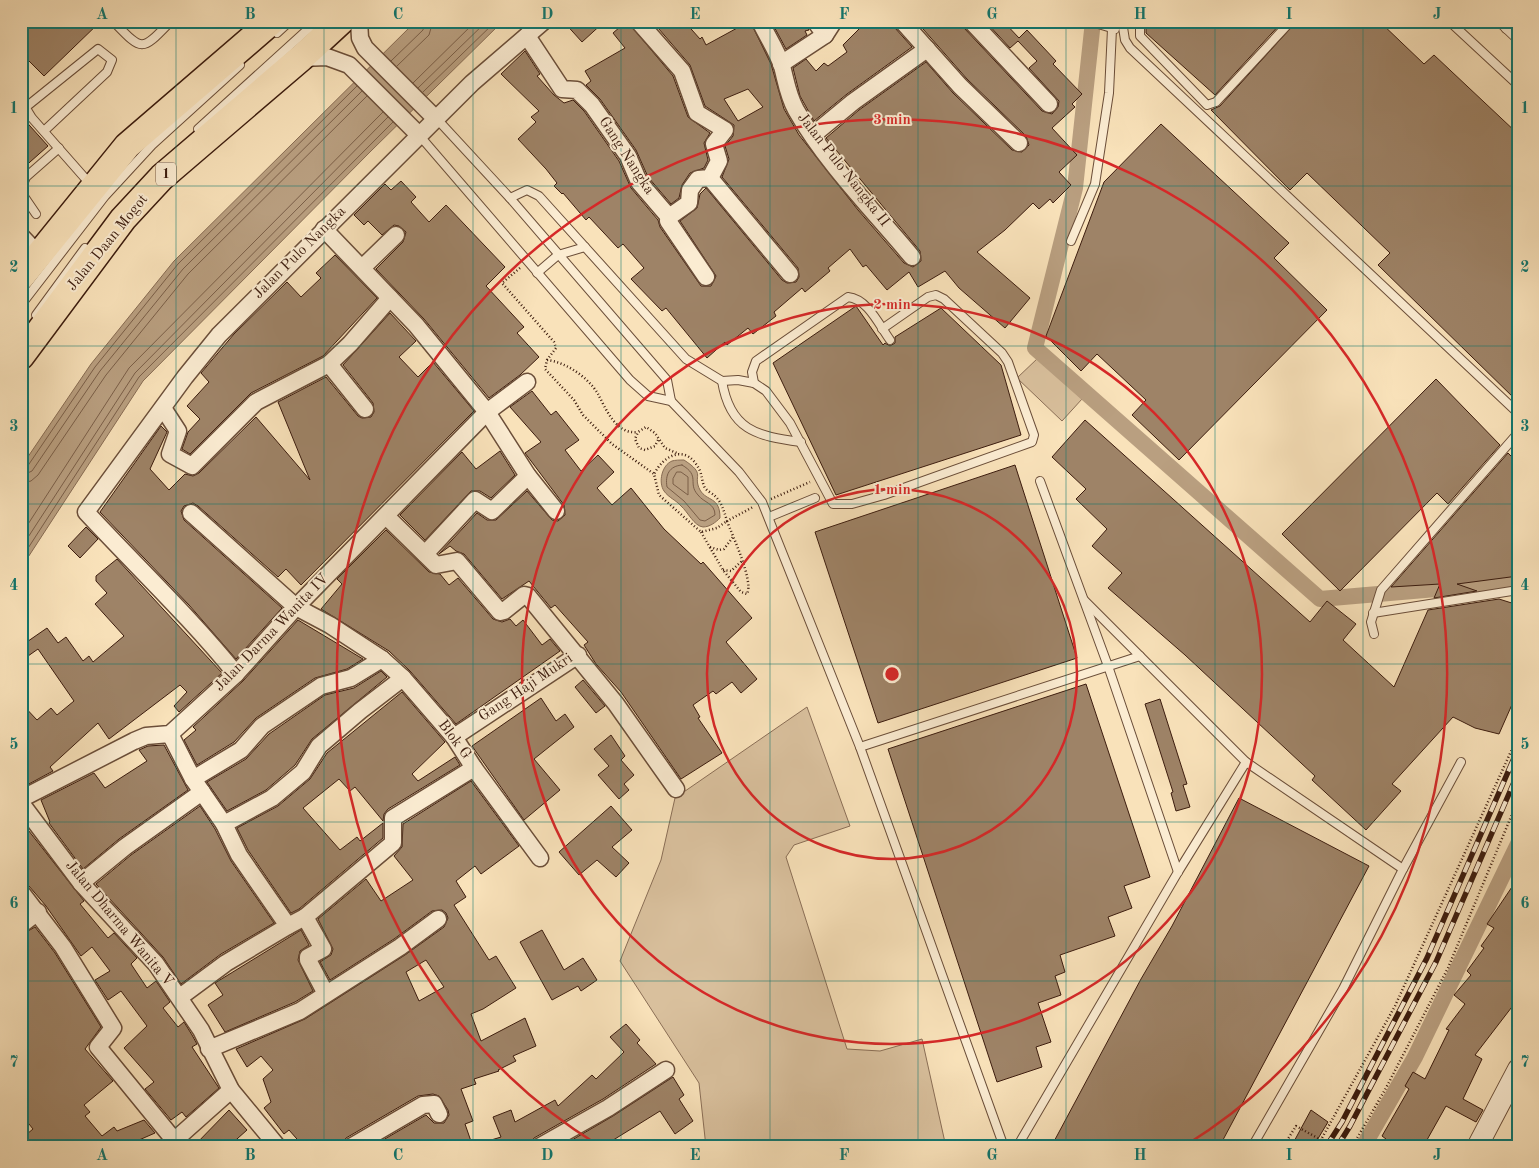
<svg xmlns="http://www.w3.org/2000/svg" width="1539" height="1168" font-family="'Old Standard TT',serif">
<rect width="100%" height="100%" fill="#f9e2ba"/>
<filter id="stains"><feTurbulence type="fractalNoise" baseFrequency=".004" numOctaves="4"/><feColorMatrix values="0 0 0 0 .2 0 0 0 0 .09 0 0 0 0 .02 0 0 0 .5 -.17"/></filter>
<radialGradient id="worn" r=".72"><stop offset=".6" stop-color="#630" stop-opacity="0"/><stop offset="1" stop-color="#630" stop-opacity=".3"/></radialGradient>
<g fill="#d9c09d" stroke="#8a6e56">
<path d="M1038,358L1082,399L1062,421L1017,378Z"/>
<path d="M807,707L850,826L794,845L786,857L847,1049L880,1051L922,1039L946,1147H706L699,1083L620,961L661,860L675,798Z"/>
</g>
<g fill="#b99f80" stroke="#876b52">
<path d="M416,21H503L370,152L143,381L21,568V467L91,364L174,261Z"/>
<path d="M684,460C707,475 692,475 700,490C707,502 720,496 720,518C716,522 710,527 703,527C694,526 688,512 681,506C676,500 669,498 664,491C658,482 662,465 672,461C675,460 680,460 684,460Z"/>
</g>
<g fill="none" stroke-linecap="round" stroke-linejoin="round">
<g stroke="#7a5e47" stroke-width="1">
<path d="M391,61L423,30L425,21"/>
<path d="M397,66L429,35L433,21"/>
<path d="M413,83L476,21"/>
<path d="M418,88L487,21"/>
<path d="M423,92L496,21"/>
<path d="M682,465C701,476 687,483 698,495C704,503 715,503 715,515L705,521L700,520L684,501L667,487C665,475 669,466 682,465Z"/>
<path d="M21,469L27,467L95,367L178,264L357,86"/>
<path d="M677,472H681L688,477V495L673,484V479Z"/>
<path d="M21,476L32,471L100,371L183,269L362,91"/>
<path d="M21,483L31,481L38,475L106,375L188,274L367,96"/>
<path d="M21,535L129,368L383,112"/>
<path d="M21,548L135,373L388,117"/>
<path d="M21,559L139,377L393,122"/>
</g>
<g stroke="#b99f80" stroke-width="16">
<path d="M1093,21L1075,188L1035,348L1320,599L1518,582"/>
<path d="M1363,1147L1415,1057L1518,844"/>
</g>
</g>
<g fill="#9e8367" stroke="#3c1c0e" fill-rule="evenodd">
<path d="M27,21H101L44,76L21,53V27Z"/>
<path d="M563,21H605L582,42Z"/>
<path d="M627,21L673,76L688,117L710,133L704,143L708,160L704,168L690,173L682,185L679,198L671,204L648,177L636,150L600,99L586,85L591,81L585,71L625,48L613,33Z"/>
<path d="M652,21H684L700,39L702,37L706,45L750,21L771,64L784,109L799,135L858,210L904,263L913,267L921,261L920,251L826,138L859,110L926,62L953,93L1012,150L1022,152L1029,145L1026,136L967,79L916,21H961L964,28L1042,111L1052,114L1058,107L1059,101L1029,68L1037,61L1018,41L1010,48L985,21H1003L1019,38L1027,30L1056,61L1053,64L1082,94L1072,104L1075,107L1052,128L1077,155L1059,172L1071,185L1053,203L1050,199L1039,209L1033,203L1005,230L977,252L1030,298L1005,328L959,288L945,271L918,287L909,272L887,290L866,265L863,267L850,249L828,268L830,271L805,292L802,288L774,312L776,316L753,334L748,328L727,345L725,342L707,358L666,308L662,311L631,279L644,268L623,244L618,248L589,217L586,220L563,193L562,194L554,186L557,183L546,169L518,139L536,122L531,117L539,111L501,74L525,51L540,74L537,76L554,95L564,103L573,100L584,111L619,161L631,188L658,220L660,227L701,286H711L716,276L680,221L697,208L700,194L706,188L782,280L787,283L796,282L799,277L798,268L722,177L729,159L725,146L733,136L734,125L705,106L690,65ZM748,89L763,107L738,121L724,99Z"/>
<path d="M771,21H805L809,30L805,31L807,35L786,49Z"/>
<path d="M867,21H892L895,28L912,47L847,94L814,121L800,96L793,68L806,59L816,71L824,63L828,66L847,52L843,45Z"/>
<path d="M1153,21H1283L1215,95L1146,33V29Z"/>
<path d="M1297,21H1379L1424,64L1434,55L1518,134V402L1378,265L1390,253L1307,173L1290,190L1211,110L1220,106Z"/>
<path d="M21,116L48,146L21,170Z"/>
<path d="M1161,124L1289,243L1274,258L1327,310L1179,460L1132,415L1146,400L1097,354L1081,371L1046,336L1104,182Z"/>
<path d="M401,181L416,197L411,202L429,222L446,205L505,267L486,286L524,327L517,333L539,357L520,375L489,398L424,319L376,269L403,242L406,232L399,226L394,225L382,235L368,221L364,225L354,215L385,184L391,190Z"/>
<path d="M335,255L377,298L323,356L251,393L190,454L182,449L188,432L200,419L187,406L209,382L201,373L234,334L287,282L301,297L321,278L316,273Z"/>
<path d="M856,306L883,345L885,343L890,346L895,343V337L941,308L1001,365L1021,435L836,495L773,363Z"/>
<path d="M390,313L416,341L399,357L418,377L433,362L474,411L301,585L286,569L278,577L198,506L193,503L184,506L181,511L184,520L282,608L236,659L189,605L100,512L161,426L167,432L150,469L169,490L185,474L193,476L199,473L256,417L310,480L278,402L326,377L358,416L362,418L371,417L374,412L373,403L343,365Z"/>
<path d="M1436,379L1500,445L1448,504L1437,493L1340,591L1282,534Z"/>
<path d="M532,391L551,415L556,411L579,440L565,450L581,471L598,455L614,472L597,488L612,505L631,488L664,529L701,564L703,562L752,618L726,642L757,679L741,693L732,682L716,694L713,691L693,705L700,717L698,718L722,753L681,779L621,692L596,664L584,645L588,642L555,605L551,608L529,581L502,599L464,554L456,551L450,546L439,554L477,513L487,520H496L527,491L552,520L558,521L565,515L564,505L525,453L541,442L510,407Z"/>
<path d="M1085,420L1310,622L1327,601L1356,624L1343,640L1394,687L1428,610L1499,599L1518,605V691L1499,734L1475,728L1453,717L1392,784L1401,791L1366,830L1312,780L1315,776L1185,655L1108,588L1122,573L1092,546L1107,529L1076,499L1086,489L1052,457Z"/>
<path d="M1518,449V576L1457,584L1477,591L1434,598L1440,584L1391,587L1508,453L1511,456Z"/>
<path d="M500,451L515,475L491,498L480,491H471L425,540L400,515L462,452L476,469Z"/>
<path d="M1015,465L1077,658L878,723L815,532Z"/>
<path d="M86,527L98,539L80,558L68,546Z"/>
<path d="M386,530L429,572L440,574L449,585L458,578L493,619L502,622L510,619L516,626L523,620L542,645L550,639L560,651L456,724L410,671L389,651L321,609L342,584L337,579Z"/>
<path d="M117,559L222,673L179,712L174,706L187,692L180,685L109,739L98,723L50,767L53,771L27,785L21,778V703L37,720L51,708L57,715L74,701L38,649L21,661V646L47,628L58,643L66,637L83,661L89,656L93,662L124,636L95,604L107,593L96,581V576Z"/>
<path d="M298,620L363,659L347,669L315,678L256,718L234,742L197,765L184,740L196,730L193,727L243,681Z"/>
<path d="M381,671L387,677L312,739L295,765L266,790L227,811L207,782L246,759L269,734L325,695L354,688Z"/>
<path d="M583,680L605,706L596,713L575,687Z"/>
<path d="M1086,684L1150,877L1124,886L1132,908L1108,917L1115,936L1060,955L1065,972L1055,976L1061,995L1038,1003L1051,1042L1036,1047L1042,1067L997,1082L888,749Z"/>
<path d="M402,692L445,742L412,774L418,781L455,757L460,765L388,809L384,814L383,821L355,787L350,791L339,779L303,808L340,850L357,837L360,841L383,823V838L299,909L291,913L248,850L237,828L278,806L310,779L327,753Z"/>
<path d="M541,698L556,721L565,714L574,727L534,759L560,790L524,820L472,746Z"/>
<path d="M1160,699L1187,784L1183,785L1190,807L1176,811L1171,793L1173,792L1145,704Z"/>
<path d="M611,735L625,756L621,760L634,775L624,784L629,790L619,799L598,775L609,766L594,749Z"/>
<path d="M164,745L188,790L119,839L83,869L49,823L50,822L41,800L94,773L105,788L147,761L139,750L148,746Z"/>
<path d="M471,781L519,846L481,874L475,866L456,881L466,897L454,905L489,960L496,956L516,988L483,1009L471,1014L481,1041L525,1018L536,1046L513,1056L516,1061L498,1070L499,1071L474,1079L476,1084L461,1089L473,1121L465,1124L473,1147H371L426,1115L434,1123H444L449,1115L448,1110L439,1096L433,1094L418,1096L346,1138L341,1147H304L289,1130L284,1134L264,1108L271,1102L263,1079L273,1070L261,1056L247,1067L236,1049L305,1019L405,955L444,927L448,918L446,913L442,910L432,911L394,939L330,980L320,962L331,955L333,949L318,919L366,879L381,901L413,880L394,856L402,847L403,824ZM426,960L444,987L419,1001L406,972Z"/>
<path d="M1239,798L1369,866L1224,1138L1219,1147H1051L1141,979L1172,926Z"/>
<path d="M200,806L215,829L231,861L274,923L221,954L181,984L163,957L96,884L131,855Z"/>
<path d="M611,806L632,830L612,847L629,863L616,877L597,860L579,875L559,852Z"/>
<path d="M21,821L84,901L80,904L108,938L114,933L137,958L131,964L147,988L156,981L170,1002L163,1008L178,1027L184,1022L192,1035L197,1044L192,1047L219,1088L186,1117L182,1112L171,1120L145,1089L154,1082L124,1048L147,1026L121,991L108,1000L95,980L110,971L92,947L81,956L46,906L29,886L21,882Z"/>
<path d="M1518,878V999L1475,1055L1482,1059L1463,1099L1483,1110L1476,1122L1446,1106L1423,1147H1381L1386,1139L1382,1136L1409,1089L1405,1086L1413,1072L1425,1079L1449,1030L1446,1029L1465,1004L1454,995L1471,975L1467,971L1484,948L1481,946L1494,928L1487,924Z"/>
<path d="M35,927L55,953L101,1027L85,1049L113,1081L84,1105L90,1112L85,1116L102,1136L114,1127L117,1131L144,1120L155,1133L123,1147H21V1139L33,1129L21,1114V935Z"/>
<path d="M301,930L309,945L300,951L298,960L313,991L295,1002L225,1032L208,1005L223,995L215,983Z"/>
<path d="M542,930L564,970L583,958L597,980L581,991L578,986L552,1000L520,942Z"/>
<path d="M626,1024L640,1040L637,1043L656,1064L603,1099L534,1138L529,1147H479L478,1144L501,1137L493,1117L511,1110L515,1122L555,1100L558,1106L592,1075L596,1079L624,1052L610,1037Z"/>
<path d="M673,1077L684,1095L679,1099L693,1121L675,1134L660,1111L602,1147H560L613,1116Z"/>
<path d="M229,1110L247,1130L228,1147H193Z"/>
<path d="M1311,1110L1328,1122L1313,1147H1291Z"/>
</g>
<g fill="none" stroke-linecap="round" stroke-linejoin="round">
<defs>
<g id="service">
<path d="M113,21C143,52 141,52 171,21"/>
<path d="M1088,21L1115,29"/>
<path d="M1122,21L1125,40L1130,48L1518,413"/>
<path d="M1145,21L1140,27V36L1207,105L1216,102L1291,21"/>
<path d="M1449,21L1518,85"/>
<path d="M1498,21L1518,40"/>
<path d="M1506,29L1514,21"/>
<path d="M277,33L290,21"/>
<path d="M21,100L32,118L91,185"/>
<path d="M26,107L98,49L112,60L107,72L44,131"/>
<path d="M436,118L510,198L667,380L671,401L739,472L762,502L860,747L1004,1147"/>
<path d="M198,129L317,21"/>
<path d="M419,135L630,380L648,396L671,401"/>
<path d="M21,189L26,177L59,148"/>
<path d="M21,192L36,214"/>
<path d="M510,198L527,190L539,196L686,359L722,381L738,380L754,383L766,391L790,423L833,504H852L884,495L1032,442L1034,435L1008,362L1002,353L944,299L936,295L928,297L882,329"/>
<path d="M1071,241L1095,184L1109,93L1112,29"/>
<path d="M537,273L558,255L585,247"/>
<path d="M21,305L105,196L152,145L240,65"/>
<path d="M36,315L85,248"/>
<path d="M722,381C730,430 756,436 801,442"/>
<path d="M754,383L752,372L756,361L848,297C868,299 879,325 890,340"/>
<path d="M1040,481L1108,666L1178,872"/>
<path d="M769,517L815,498"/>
<path d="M1084,600L1246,762L1403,869"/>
<path d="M1373,613L1518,590"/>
<path d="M1374,634L1371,622L1381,590L1518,433"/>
<path d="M860,747L1140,656"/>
<path d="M1017,1147L1178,872L1246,762"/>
<path d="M1252,1147L1343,989L1403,869L1461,762"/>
</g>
<g id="minor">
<path d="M359,21L360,38L365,48L435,118"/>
<path d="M760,21C767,36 777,51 782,66C786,81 788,96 796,110C826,163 873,210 912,257"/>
<path d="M815,21L825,35"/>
<path d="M902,21L960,86L1019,143"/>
<path d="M971,21L1049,104"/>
<path d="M527,36L562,89L577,90L592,105L628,156L639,182L669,217L689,203L690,190L698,179L710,178L719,161L714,144L725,130L697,113L682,71L638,21"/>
<path d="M301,58L327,57L349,65L419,135"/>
<path d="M781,64L825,35L834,21"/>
<path d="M813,135L853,102L927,49"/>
<path d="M710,178L790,274"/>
<path d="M669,217L668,221L706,277"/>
<path d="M324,229L416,325L487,412L528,476L556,511"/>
<path d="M21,236L38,254"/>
<path d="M362,268L396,235"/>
<path d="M329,364L365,409"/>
<path d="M163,408L178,431L170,454L192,466L256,402L329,364L350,344L390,298"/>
<path d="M191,513L296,607L330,625L382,659L403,678L454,737L474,768L393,818V843L305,917"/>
<path d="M386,516L436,565L457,561L500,612L504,611L524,595L528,596L616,704L676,789"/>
<path d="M425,554L475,500L492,511L528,476"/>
<path d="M236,674C190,617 136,566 86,512L185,377L219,335L472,83L544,21"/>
<path d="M170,734L193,779L224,824L239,855L288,926L305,917L323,949L308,957V960L326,994"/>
<path d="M454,737L578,655"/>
<path d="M474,768L540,858"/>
<path d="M193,779L241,750L262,726L321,686L351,678L382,659"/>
<path d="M21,799L134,741L146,736L170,734L236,674L296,607L487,412L527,382"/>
<path d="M21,803L81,883L156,964L201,1030L231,1090L278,1147"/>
<path d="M224,824L272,798L303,772L319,746L360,711L403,678"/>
<path d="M81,883L125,847L202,792"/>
<path d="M21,892L63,947L113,1028L98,1047L174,1140"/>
<path d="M21,925L38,912"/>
<path d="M180,997L226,963L288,926"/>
<path d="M209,1049L300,1011L400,947L438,919"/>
<path d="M167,1147L231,1090"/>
<path d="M351,1147L423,1105L434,1104L439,1114"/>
<path d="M539,1147L608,1108L666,1070"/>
</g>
<path id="tertiary" d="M1477,1147L1518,1069"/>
<g id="trunk">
<path d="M21,277L127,146L272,21"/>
<path d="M21,356L123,219L162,177L301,58L341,21"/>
</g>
</defs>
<use href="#service" stroke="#6b4e39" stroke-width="10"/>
<use href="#minor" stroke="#6b4e39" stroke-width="19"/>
<use href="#tertiary" stroke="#6b4e39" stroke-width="22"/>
<use href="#trunk" stroke="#3c1c0e" stroke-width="29"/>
<g stroke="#3c1c0e" stroke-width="2.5" stroke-dasharray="1 2.5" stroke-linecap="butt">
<path d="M520,268L502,283L554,342L556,348L547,360L545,369L574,400L583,415L612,444L654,474"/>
<path d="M547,360C566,362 589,378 598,394C606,409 616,435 638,432"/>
<path d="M658,440L655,446L645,450L639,448L635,439L638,432L646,427L655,433L665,448L679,454"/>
<path d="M771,499L810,482"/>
<path d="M701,532L723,570L741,592L747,594C754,581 732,535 727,521L717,528L701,532L659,495L654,474C665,453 688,444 700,471C702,476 702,481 704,486C706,491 712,493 715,496C722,503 724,511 727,521L753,507"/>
<path d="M710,547L719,550L724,549L733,537"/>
<path d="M723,570L731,571L742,561"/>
<path d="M1283,1147L1296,1126L1321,1140"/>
<path d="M1317,1147L1395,1006L1518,736"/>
<path d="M1352,1147L1386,1088L1448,968L1518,800"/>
</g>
<use href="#service" stroke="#fbecd2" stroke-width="8"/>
<use href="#minor" stroke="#fbecd2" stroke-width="16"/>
<use href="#tertiary" stroke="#fbecd2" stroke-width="20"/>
<use href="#trunk" stroke="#f9e2ba" stroke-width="26"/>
<defs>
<g id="rail">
<path d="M1326,1147L1342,1122L1427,958L1518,749"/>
<path d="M1337,1147L1350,1126L1436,962L1518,773"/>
</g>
</defs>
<use href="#rail" stroke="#3c1c0e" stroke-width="5.5"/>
<use href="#rail" stroke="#fbecd2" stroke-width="4" stroke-dasharray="11" stroke-linecap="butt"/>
</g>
<path fill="none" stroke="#0f766e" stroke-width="1" stroke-opacity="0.55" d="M176,21V1147M324,21V1147M473,21V1147M621,21V1147M770,21V1147M918,21V1147M1066,21V1147M1215,21V1147M1363,21V1147M21,186H1518M21,346H1518M21,504H1518M21,664H1518M21,822H1518M21,981H1518"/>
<g fill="none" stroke="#d62828" stroke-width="2.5">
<circle cx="892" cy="674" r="185"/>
<circle cx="892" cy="674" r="370"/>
<path d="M598 1145A555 555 0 1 1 1186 1145"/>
</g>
<g text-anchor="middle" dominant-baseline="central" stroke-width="4" stroke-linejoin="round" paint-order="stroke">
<rect fill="#fbecd2" stroke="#755a49" stroke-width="1" x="156" y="162.5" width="20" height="23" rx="4"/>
<g font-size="14" font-weight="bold" fill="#3c1c0e">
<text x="166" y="174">1</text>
</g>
<g font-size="15" fill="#3c1c0e" stroke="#fbecd2">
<text transform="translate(626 156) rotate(57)">Gang Nangka</text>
<text transform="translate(843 170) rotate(52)">Jalan Pulo Nangka II</text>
<text transform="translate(108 243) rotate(-51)">Jalan Daan Mogot</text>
<text transform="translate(300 253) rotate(-45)">Jalan Pulo Nangka</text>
<text transform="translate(272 633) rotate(-46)">Jalan Darma Wanita IV</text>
<text transform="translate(526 688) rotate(-34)">Gang Haji Mukri</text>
<text transform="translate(454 740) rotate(53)">Blok G</text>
<text transform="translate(119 924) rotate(50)">Jalan Dharma Wanita V</text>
</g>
</g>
<circle cx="892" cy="674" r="8" fill="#d62828" stroke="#fbecd2" stroke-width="2.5"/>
<g font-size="15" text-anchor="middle" font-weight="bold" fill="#d62828" stroke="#fbecd2" stroke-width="4" stroke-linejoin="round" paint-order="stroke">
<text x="892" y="124">3 min</text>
<text x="892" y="309">2 min</text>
<text x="892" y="494">1 min</text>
</g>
<rect width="1539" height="1168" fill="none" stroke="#f9e2ba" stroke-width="55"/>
<rect x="28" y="28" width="1484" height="1112" fill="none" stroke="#0f766e" stroke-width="2"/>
<g font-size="16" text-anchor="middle" font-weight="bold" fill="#0f766e">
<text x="102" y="19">A</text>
<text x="250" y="19">B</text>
<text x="398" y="19">C</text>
<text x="547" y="19">D</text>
<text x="695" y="19">E</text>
<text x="844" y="19">F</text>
<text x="992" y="19">G</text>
<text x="1140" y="19">H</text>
<text x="1289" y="19">I</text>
<text x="1437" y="19">J</text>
<text x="14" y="113">1</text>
<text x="1525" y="113">1</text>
<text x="14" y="272">2</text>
<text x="1525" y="272">2</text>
<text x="14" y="431">3</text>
<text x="1525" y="431">3</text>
<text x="14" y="590">4</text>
<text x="1525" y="590">4</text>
<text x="14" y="749">5</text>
<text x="1525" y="749">5</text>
<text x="14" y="908">6</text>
<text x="1525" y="908">6</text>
<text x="14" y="1067">7</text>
<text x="1525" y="1067">7</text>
<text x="102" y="1160">A</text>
<text x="250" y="1160">B</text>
<text x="398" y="1160">C</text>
<text x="547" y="1160">D</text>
<text x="695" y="1160">E</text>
<text x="844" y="1160">F</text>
<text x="992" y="1160">G</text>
<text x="1140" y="1160">H</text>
<text x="1289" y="1160">I</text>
<text x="1437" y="1160">J</text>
</g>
<rect width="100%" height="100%" filter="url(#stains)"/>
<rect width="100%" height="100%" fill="url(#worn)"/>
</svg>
